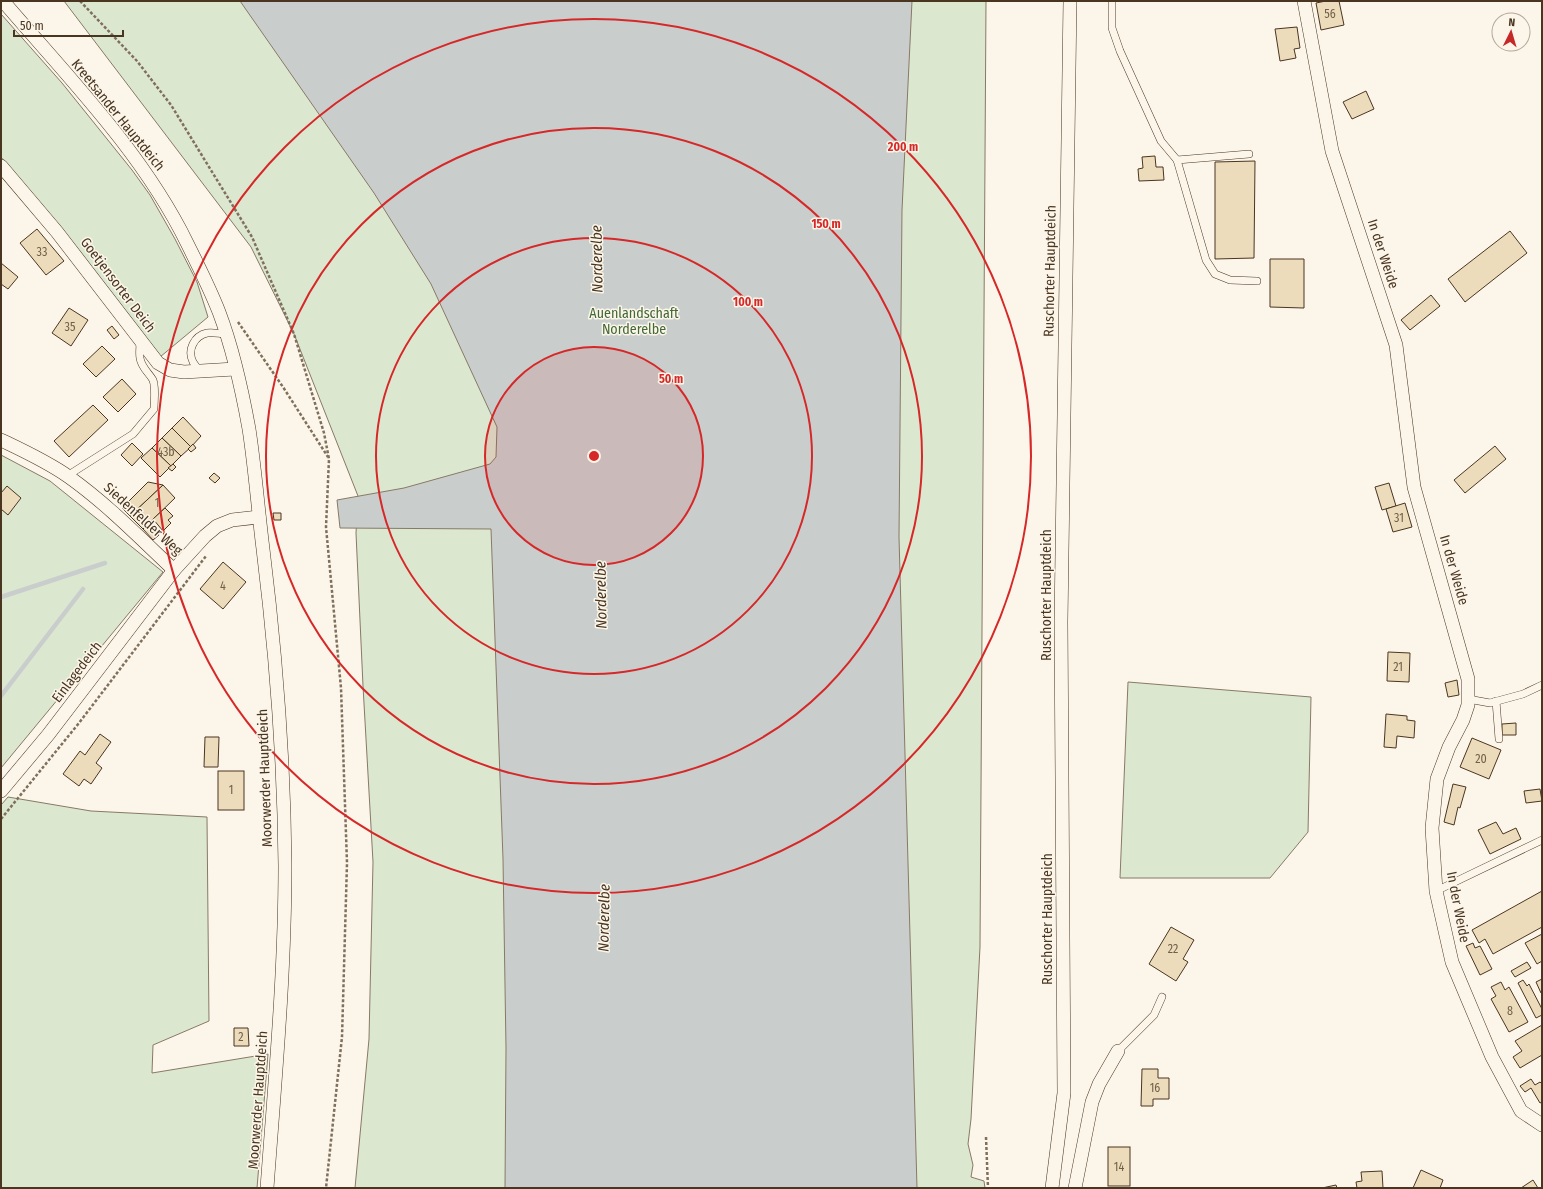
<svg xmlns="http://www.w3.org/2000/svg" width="1543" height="1189" font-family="'Fira Sans Condensed',sans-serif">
<rect width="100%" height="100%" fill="#fbf6e9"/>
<g fill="#dce7d0" stroke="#887966">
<path d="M64,1H986L980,947L971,1119L968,1144L973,1165L971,1177L984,1181L985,1188H355L369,1039L373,862L363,686L356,533L358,496L294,334L251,247Z"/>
<path d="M1,14L62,83L132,170L150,195L175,239L197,282L208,317L160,357L1,157Z"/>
<path d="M1,455L50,481L163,572L1,768Z"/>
<path d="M1128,682L1311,697L1308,832L1270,878H1120Z"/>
<path d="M8,797L91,811L207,817L209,1021L153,1045L152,1073L268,1054L257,1188H1V805Z"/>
</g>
<path fill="#c9cecd" stroke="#887966" d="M240,1H912L902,210L899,537L917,1188H505L506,1048L503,859L491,529L340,528L337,500L404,488L490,464L496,457L497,427L431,284L374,193Z"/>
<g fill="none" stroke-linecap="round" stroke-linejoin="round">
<g stroke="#c9cecd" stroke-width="4.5">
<path d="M1,597L105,563"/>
<path d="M1,696L83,589"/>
</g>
</g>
<g fill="#ecdcbc" stroke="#4a3520">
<path d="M1326,1H1339L1344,25L1321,30L1316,3Z"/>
<path d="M1297,27L1300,48L1294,49L1296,58L1280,61L1275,29Z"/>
<path d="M1366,91L1374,109L1352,119L1343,102Z"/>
<path d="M1155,156L1156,167H1163L1164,180L1139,181L1138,169L1143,168L1142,157Z"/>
<path d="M1255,161L1254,258L1215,259V162Z"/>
<path d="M37,229L64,261L46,275L20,243Z"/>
<path d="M1510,231L1527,253L1465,302L1448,279Z"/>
<path d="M1270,259H1304V308L1270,307Z"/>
<path d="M1,263L18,277L8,289L1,284Z"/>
<path d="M1431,295L1440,306L1410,330L1401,320Z"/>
<path d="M69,308L88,320L71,346L52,333Z"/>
<path d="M112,326L119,335L114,339L107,330Z"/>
<path d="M102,346L115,359L96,377L83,364Z"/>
<path d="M122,379L136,394L118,412L103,397Z"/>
<path d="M93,405L108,420L69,457L54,441Z"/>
<path d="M183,417L201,436L191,447L172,428Z"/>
<path d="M172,428L191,447L181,456L162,438Z"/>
<path d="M162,438L181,456L171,466L152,448Z"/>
<path d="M132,443L143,454L132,466L121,455Z"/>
<path d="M193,444L196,448L191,452L188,449Z"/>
<path d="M1495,446L1506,459L1465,493L1454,480Z"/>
<path d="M152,448L171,466L160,477L141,458Z"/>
<path d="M173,464L176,467L172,471L168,468Z"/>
<path d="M214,473L220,478L215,483L209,478Z"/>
<path d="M148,482L163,485L130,516L122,508Z"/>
<path d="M1389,483L1396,506L1382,510L1375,487Z"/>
<path d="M163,485L175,498L143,529L130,516Z"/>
<path d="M7,486L21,498L8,515L1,509V493Z"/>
<path d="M1405,503L1412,527L1393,532L1386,509Z"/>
<path d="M165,508L173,516L168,520L171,523L163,531L153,519Z"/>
<path d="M273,513H281V520H274Z"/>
<path d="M149,523L159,535L153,540L143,529Z"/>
<path d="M223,562L246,582L223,609L200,589Z"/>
<path d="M1388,652L1410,653L1409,682L1387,681Z"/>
<path d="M1457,680L1459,695L1448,697L1445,683Z"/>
<path d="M1386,714L1407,716V720L1415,721L1414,738L1397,736L1396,748L1384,747Z"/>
<path d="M1516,723V735H1502V724Z"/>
<path d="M100,734L111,742L96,763L102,768L91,784L84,779L79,786L63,774L80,751L85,755Z"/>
<path d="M205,737H219L218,767H204Z"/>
<path d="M1472,738L1501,750L1489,779L1460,767Z"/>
<rect x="218" y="771" width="26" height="39"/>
<path d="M1453,784L1466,787L1460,808L1458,807L1454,825L1444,822Z"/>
<path d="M1540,789L1542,801L1526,803L1524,791Z"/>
<path d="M1496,822L1503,834L1516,828L1521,839L1490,854L1478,830Z"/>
<path d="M1542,891V927L1493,954L1485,939L1479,943L1472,930Z"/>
<path d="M1171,927L1194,940L1183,959L1188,962L1176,981L1149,964Z"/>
<path d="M1542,934V961L1537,964L1525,943Z"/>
<path d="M1473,943L1475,948L1480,946L1492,969L1480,975L1466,946Z"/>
<path d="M1527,962L1531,968L1515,977L1511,971Z"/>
<path d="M1542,979V993H1541L1536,982Z"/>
<path d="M1523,980L1527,986L1529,984L1542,1009V1015L1536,1018L1518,983Z"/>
<path d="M1501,982L1505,990L1509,987L1528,1022L1509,1032L1491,999L1496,996L1491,987Z"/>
<path d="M1542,1025V1055L1520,1068L1513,1057L1522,1051L1515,1041Z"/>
<path d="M234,1028H248L249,1046H234Z"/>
<path d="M1142,1069H1158V1078H1169V1099H1153V1106H1141Z"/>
<path d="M1531,1079L1535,1085L1540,1082L1542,1084V1102L1540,1103L1531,1088L1525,1092L1520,1086Z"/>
<rect x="1108" y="1147" width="22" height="39"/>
<path d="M1421,1170L1443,1180L1440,1188H1413Z"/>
<path d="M1382,1171L1383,1188H1357L1356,1182L1362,1181L1361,1172Z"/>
<path d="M1533,1180L1538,1188H1521Z"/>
<path d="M1336,1185L1337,1188H1322Z"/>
</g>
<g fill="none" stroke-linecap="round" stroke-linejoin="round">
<defs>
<g id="service">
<path d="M1112,1V28L1120,51L1161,141L1177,160L1206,260L1215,274L1230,280L1257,281"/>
<path d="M1177,160L1249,154"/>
<path d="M200,372C198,369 195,365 193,362C187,350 194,336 207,333C213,332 220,334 226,334"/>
<path d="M67,476L133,434L154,409C154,401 156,388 153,380C149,373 141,367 140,358C139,353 140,347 140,342"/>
<path d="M1468,699L1490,703L1523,694L1542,685"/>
<path d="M1496,701L1499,739"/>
<path d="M1436,891L1542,840"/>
<path d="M1118,1051L1154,1015L1162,997"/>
</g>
<g id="minor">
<path d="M3,1C68,77 143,153 187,243C198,265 210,289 219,312C233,349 242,390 249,429C255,468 258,509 263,549C276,654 284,759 285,865C285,973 275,1080 267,1188"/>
<path d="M1304,1L1332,151L1396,345L1414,487L1468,679V705L1463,720L1449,747L1437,779L1432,828L1436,891L1452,962L1492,1057L1521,1111L1542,1125"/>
<path d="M1,166L57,232L158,363L170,370L184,372L235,369"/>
<path d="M1,440C24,451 48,462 69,477C107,504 140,538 174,570"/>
<path d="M1,791L48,735L174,570L205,536L217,526L232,520L259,517"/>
<path d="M1052,1188L1064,1093L1061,622L1070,1"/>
<path d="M1075,1188L1092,1102L1099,1084L1118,1051"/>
</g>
</defs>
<use href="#service" stroke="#4a3520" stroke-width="8"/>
<use href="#minor" stroke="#4a3520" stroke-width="14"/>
<g stroke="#7f6f5c" stroke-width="2.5" stroke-dasharray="3 2" stroke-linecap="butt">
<path d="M80,1L137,61L171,105L252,237L294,334L324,433L329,459L326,527L341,688L347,863L342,1037L326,1188"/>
<path d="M238,322L283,387L328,457"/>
<path d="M1,819L79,723L206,556"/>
<path d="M986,1137L988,1188"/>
</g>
<use href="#service" stroke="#fbf6e9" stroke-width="7"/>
<use href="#minor" stroke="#fbf6e9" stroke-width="13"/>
</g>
<circle cx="594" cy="456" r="109" fill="#d62828" fill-opacity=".12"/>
<g fill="none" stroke="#d62828" stroke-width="2">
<circle cx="594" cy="456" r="109"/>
<circle cx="594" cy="456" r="218"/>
<circle cx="594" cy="456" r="328"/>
<circle cx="594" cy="456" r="437"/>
</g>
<g text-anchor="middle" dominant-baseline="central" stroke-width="3" stroke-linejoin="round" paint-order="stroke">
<g font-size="12" fill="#725f47">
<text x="1330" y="14">56</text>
<text x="42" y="252">33</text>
<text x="70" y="327">35</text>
<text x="166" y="452">43b</text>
<text x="157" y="503">1</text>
<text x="1399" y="518">31</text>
<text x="223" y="586">4</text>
<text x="1398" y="667">21</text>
<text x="1481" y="759">20</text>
<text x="231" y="790">1</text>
<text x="1173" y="949">22</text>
<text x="1510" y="1011">8</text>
<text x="241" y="1037">2</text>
<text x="1155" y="1088">16</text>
<text x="1119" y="1167">14</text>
</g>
<g font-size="14" fill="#4a3520" stroke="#fbf6e9">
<text transform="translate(118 115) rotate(51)">Kreetsander Hauptdeich</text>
<text transform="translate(1383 254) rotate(72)">In der Weide</text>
<text transform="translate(1050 271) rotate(-89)">Ruschorter Hauptdeich</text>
<text transform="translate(118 285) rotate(53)">Goetjensorter Deich</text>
<text transform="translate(143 519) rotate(42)">Siedenfelder Weg</text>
<text transform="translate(1454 570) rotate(74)">In der Weide</text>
<text transform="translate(1046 595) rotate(-90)">Ruschorter Hauptdeich</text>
<text transform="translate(77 672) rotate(-53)">Einlagedeich</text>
<text transform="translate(265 778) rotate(-92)">Moorwerder Hauptdeich</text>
<text transform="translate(1458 907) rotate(79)">In der Weide</text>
<text transform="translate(1047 919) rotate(-90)">Ruschorter Hauptdeich</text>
<text transform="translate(258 1100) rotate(-86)">Moorwerder Hauptdeich</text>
</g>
<g font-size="14" fill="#436837" stroke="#fbf6e9">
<text x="634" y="313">Auenlandschaft<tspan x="634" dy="16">Norderelbe</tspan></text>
</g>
<g font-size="15" font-style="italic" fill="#4a3520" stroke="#fbf6e9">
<text transform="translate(597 259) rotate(-91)">Norderelbe</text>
<text transform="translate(601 595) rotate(-91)">Norderelbe</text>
<text transform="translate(604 918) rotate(-89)">Norderelbe</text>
</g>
</g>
<circle cx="594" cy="456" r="6" fill="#d62828" stroke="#fbf6e9" stroke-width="2"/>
<g font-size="12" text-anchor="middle" font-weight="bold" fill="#d62828" stroke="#fbf6e9" stroke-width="3" stroke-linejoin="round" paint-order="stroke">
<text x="903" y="151">200 m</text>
<text x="826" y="228">150 m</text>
<text x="748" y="306">100 m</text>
<text x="671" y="383">50 m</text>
</g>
<rect width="1543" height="1189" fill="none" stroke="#4a3520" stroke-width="4"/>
<g transform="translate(1511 32) rotate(5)"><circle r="19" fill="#fbf6e9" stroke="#b4a999"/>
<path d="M0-3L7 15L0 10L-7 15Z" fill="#c62828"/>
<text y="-6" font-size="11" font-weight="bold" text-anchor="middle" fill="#4a3520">N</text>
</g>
<path d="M14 30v6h109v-6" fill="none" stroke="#4a3520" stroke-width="2"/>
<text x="20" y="30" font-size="12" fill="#4a3520" stroke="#fbf6e9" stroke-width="3" paint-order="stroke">50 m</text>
</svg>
